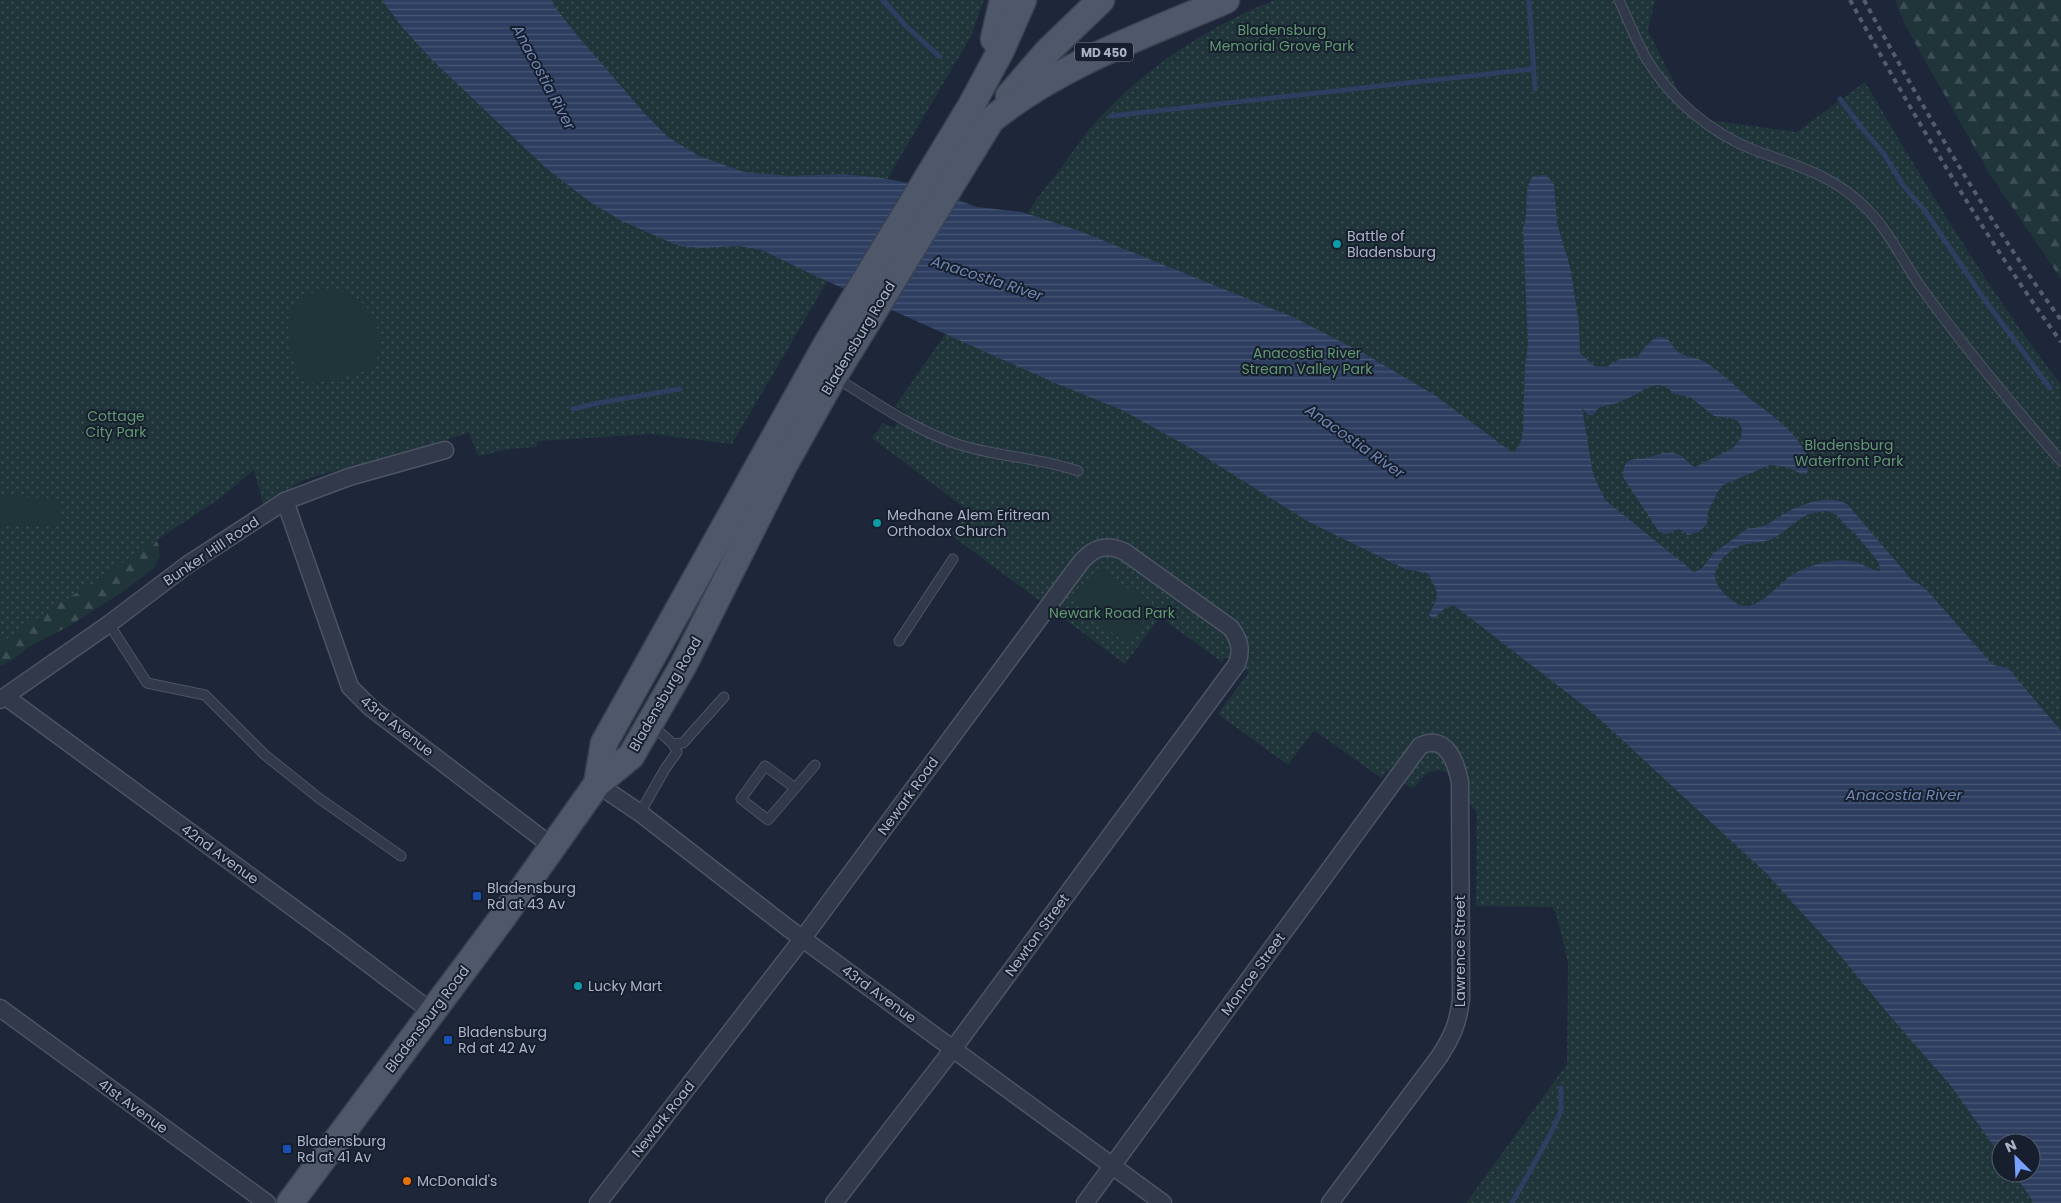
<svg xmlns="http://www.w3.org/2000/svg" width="2061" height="1203" font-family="Poppins,sans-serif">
<defs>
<pattern id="forest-firs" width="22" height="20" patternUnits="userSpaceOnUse" patternTransform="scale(1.25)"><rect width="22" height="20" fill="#20353a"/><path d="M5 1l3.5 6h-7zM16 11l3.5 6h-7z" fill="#3e5055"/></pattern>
<pattern id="park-dots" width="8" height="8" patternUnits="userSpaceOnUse" patternTransform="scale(1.25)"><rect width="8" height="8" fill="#20353a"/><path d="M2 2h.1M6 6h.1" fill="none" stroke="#3e5055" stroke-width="1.8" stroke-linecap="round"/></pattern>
<pattern id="water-rules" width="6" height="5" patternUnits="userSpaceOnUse" patternTransform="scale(1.25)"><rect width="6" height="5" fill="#2d3e60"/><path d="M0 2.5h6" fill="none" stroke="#495875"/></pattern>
</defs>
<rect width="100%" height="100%" fill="#1e2739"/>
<g fill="url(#forest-firs)">
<path d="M1895,0H2061V279L1989,173L1906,27Z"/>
<path d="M153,538L158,543L160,556L154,568L121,593L69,626L32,645L11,661L0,666V565Z"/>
</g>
<g fill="url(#park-dots)" fill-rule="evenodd">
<path d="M0,0H984L971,36L732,444L652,434L538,441L536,447L510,449L478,456L469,433L303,480L264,506L254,470L216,501L0,643Z"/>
<path d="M1275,0H1655L1648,31L1692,118L1797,132L1865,82C1926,186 1988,289 2061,385V1203H1466L1567,1064L1568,962L1556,913L1552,907L1476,906L1477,813L1446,772L1437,770L1429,772L1423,777L1413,789L1387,771L1381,778L1314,730L1288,765L1218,714L1249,672L1226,657L1222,662L1160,617L1125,664L951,535L969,511L872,438L883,423L894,428L905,412L895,406L1028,216C1029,206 1048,185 1055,176C1068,159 1080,140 1094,124C1143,69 1207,27 1275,0ZM2001,1143H2031V1173H2001Z"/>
</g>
<g fill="#20353a">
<path d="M322,289C353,288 376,307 379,338C380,349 380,358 371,366C361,377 325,380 309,384L298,377C289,337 274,306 322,289Z"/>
<path d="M1,496L60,499L58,527L0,524Z"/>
<path d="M1100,567L1154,608L1127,644L1073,603Z"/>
</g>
<path fill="url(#water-rules)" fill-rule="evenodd" d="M382,0H552L555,7L576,34L647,116L668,137L699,156L744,172L790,176L843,174L882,178L914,184L977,207L1022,212L1077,230L1293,317L1365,354L1436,396L1513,453L1519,446L1523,433L1525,365L1528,345L1523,228C1530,211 1522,190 1533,176L1547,175L1554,185L1557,223L1570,267L1579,324L1580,353L1594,366L1606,367L1620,359L1637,357C1644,350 1650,338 1660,337C1671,336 1672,349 1680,353C1688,358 1697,357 1705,362C1723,373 1736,388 1753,401C1771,414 1817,447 1807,473L1801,474L1788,467L1770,465L1730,482L1723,485L1717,493L1708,512L1707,524L1699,532L1688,535L1679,529C1671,532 1668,536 1659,532L1623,477C1624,453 1635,462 1650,457C1659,454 1667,451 1677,454C1685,456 1687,464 1695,467L1733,448L1741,438L1742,429L1738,421L1731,418L1714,416L1690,397L1674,394L1667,387L1658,385L1648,387L1635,395L1615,404L1599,407L1593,415H1588L1582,408L1593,474L1605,500L1694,572L1702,568L1714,553L1748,528C1766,530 1777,516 1793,509C1810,502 1832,494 1848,505L1911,579L1925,588L1993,665L2008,668L2061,731V1203H2034L2014,1173H2031V1143H2001V1156L1951,1086L1890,1016L1833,947L1766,873L1592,712L1455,606C1446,604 1440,613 1434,619L1429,615C1440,594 1439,592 1427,573L1405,569L1309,522L1189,447L1122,410L1055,383L820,278L762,250L739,246L699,248L679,246L622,221L590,202L546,168L431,59L402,27ZM1826,511L1837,515L1847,527L1854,532L1879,563L1880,571C1871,570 1867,566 1859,563C1838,556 1816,563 1797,572C1781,579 1756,617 1736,603C1729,598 1718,590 1716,581C1712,567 1727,551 1739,546C1749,543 1760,543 1769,540C1783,535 1794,521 1807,515C1813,512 1820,512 1826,511Z"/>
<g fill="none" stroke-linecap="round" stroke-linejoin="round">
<g stroke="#2d3e60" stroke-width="5">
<path d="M883,0L906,26L940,57"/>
<path d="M1529,0L1535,89"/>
<path d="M1840,99L1862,128L1884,154L1903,185L1925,211L1984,299L2050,388"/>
<path d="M1111,116L1533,69"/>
<path d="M573,409L598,403L680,389"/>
<path d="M1512,1203L1549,1137L1561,1111V1088"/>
</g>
<defs>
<g id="service">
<path d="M1619,0C1628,20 1636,40 1646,58C1670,99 1711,133 1754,150C1797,166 1834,175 1867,209C1890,232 1904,264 1923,290C1966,349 2013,406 2061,461"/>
<path d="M836,378C874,401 911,428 954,443C994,457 1038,457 1078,471"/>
<path d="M109,624L147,683L205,695L265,755L320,799L401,856"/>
<path d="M899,641L953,559"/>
<path d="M673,744L683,743L724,697"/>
<path d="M795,788L765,766L741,799L768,820L815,765"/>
<path d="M640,813L665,769L677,752L673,744L652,725"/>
</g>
<g id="minor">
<path d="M285,501L350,687L371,708L553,847"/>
<path d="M6,697L337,940L432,1012"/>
<path d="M0,700L109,624L187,565L285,501L349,477L445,450"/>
<path d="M597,784L640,813L788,928L1163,1203"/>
<path d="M0,1008L267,1203"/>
<path d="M598,1203L803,938L1081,562C1094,547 1107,543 1125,552L1231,628C1240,641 1242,650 1237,664L953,1049L834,1203"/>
<path d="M1085,1203L1420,746C1446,733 1456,762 1460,782L1461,999C1458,1024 1452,1037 1439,1057L1330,1203"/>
</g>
<g id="primary">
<path d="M994,39L1003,0"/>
<path d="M1009,96L1047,52L1101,0"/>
<path d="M597,784L604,743L825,347L971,106L1001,50L1023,0"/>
<path d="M290,1203L500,921L597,784L631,756L684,664L783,467L834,376L991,120C1060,64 1145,35 1226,0"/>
</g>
</defs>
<use href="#service" stroke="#4c5465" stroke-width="11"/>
<use href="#minor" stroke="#4c5465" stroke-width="19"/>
<use href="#primary" stroke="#3b4353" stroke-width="29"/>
<use href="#service" stroke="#31394a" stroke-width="9"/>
<use href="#minor" stroke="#31394a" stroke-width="16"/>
<use href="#primary" stroke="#4f586a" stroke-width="26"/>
<g stroke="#535d71" stroke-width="4" stroke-dasharray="5 5" stroke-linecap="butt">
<path d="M1850,0C1915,118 1982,233 2061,342"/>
<path d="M1864,0C1924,110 1987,219 2061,320"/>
</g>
</g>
<g fill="#0f9aa8" stroke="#171f2e" stroke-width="2">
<circle cx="1337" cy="244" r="5"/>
<circle cx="877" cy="523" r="5"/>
<circle cx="578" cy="986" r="5"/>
</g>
<g fill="#1a4fb4" stroke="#171f2e" stroke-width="2">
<rect x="472" y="891" width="10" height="10" rx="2.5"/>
<rect x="443" y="1035" width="10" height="10" rx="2.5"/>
<rect x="282" y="1144" width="10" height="10" rx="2.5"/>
</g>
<circle fill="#e8710a" stroke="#171f2e" stroke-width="2" cx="407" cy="1181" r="5"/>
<g text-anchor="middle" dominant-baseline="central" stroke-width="4" stroke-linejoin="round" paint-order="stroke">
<rect fill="#171f2e" stroke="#7f8799" stroke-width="1" x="1075" y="42.5" width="58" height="19" rx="4"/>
<g font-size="12" font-weight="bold" fill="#abb4c7">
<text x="1104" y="52">MD 450</text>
</g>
<g font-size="14" fill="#619972" stroke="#171f2e">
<text x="1282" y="30">Bladensburg<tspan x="1282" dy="16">Memorial Grove Park</tspan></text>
<text x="1307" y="353">Anacostia River<tspan x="1307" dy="16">Stream Valley Park</tspan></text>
<text x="116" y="416">Cottage<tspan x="116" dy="16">City Park</tspan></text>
<text x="1849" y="445">Bladensburg<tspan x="1849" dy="16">Waterfront Park</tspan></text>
<text x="1112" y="613">Newark Road Park</text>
</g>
<g font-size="14" fill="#abb4c7" stroke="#171f2e" text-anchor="start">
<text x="1347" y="236">Battle of<tspan x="1347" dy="16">Bladensburg</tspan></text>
<text x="887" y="515">Medhane Alem Eritrean<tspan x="887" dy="16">Orthodox Church</tspan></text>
<text x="487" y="888">Bladensburg<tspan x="487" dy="16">Rd at 43 Av</tspan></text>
<text x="588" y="986">Lucky Mart</text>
<text x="458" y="1032">Bladensburg<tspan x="458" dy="16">Rd at 42 Av</tspan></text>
<text x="297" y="1141">Bladensburg<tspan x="297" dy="16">Rd at 41 Av</tspan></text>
<text x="417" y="1181">McDonald's</text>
</g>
<g font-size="14" fill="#abb4c7" stroke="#171f2e">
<text transform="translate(858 338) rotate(-59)">Bladensburg Road</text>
<text transform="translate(211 551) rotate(-34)">Bunker Hill Road</text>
<text transform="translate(665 694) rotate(-60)">Bladensburg Road</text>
<text transform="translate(397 726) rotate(38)">43rd Avenue</text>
<text transform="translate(908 796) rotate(-54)">Newark Road</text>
<text transform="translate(220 854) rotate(36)">42nd Avenue</text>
<text transform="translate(1037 935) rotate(-54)">Newton Street</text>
<text transform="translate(1460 951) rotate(-90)">Lawrence Street</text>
<text transform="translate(1253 974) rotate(-54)">Monroe Street</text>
<text transform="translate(879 994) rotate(36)">43rd Avenue</text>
<text transform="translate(427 1019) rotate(-53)">Bladensburg Road</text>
<text transform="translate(133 1106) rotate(36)">41st Avenue</text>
<text transform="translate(663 1119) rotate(-52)">Newark Road</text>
</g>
<g font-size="15" font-style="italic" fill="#7087b2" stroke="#171f2e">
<text transform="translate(544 77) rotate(62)">Anacostia River</text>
<text transform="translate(987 278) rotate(18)">Anacostia River</text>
<text transform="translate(1355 441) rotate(35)">Anacostia River</text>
<text x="1904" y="794">Anacostia River</text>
</g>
</g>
<g transform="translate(2016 1158) rotate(336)"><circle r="24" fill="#171f2e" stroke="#525b6b"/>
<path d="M0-4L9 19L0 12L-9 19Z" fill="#78a1ff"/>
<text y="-8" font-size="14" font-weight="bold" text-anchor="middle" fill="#abb4c7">N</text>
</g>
</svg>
